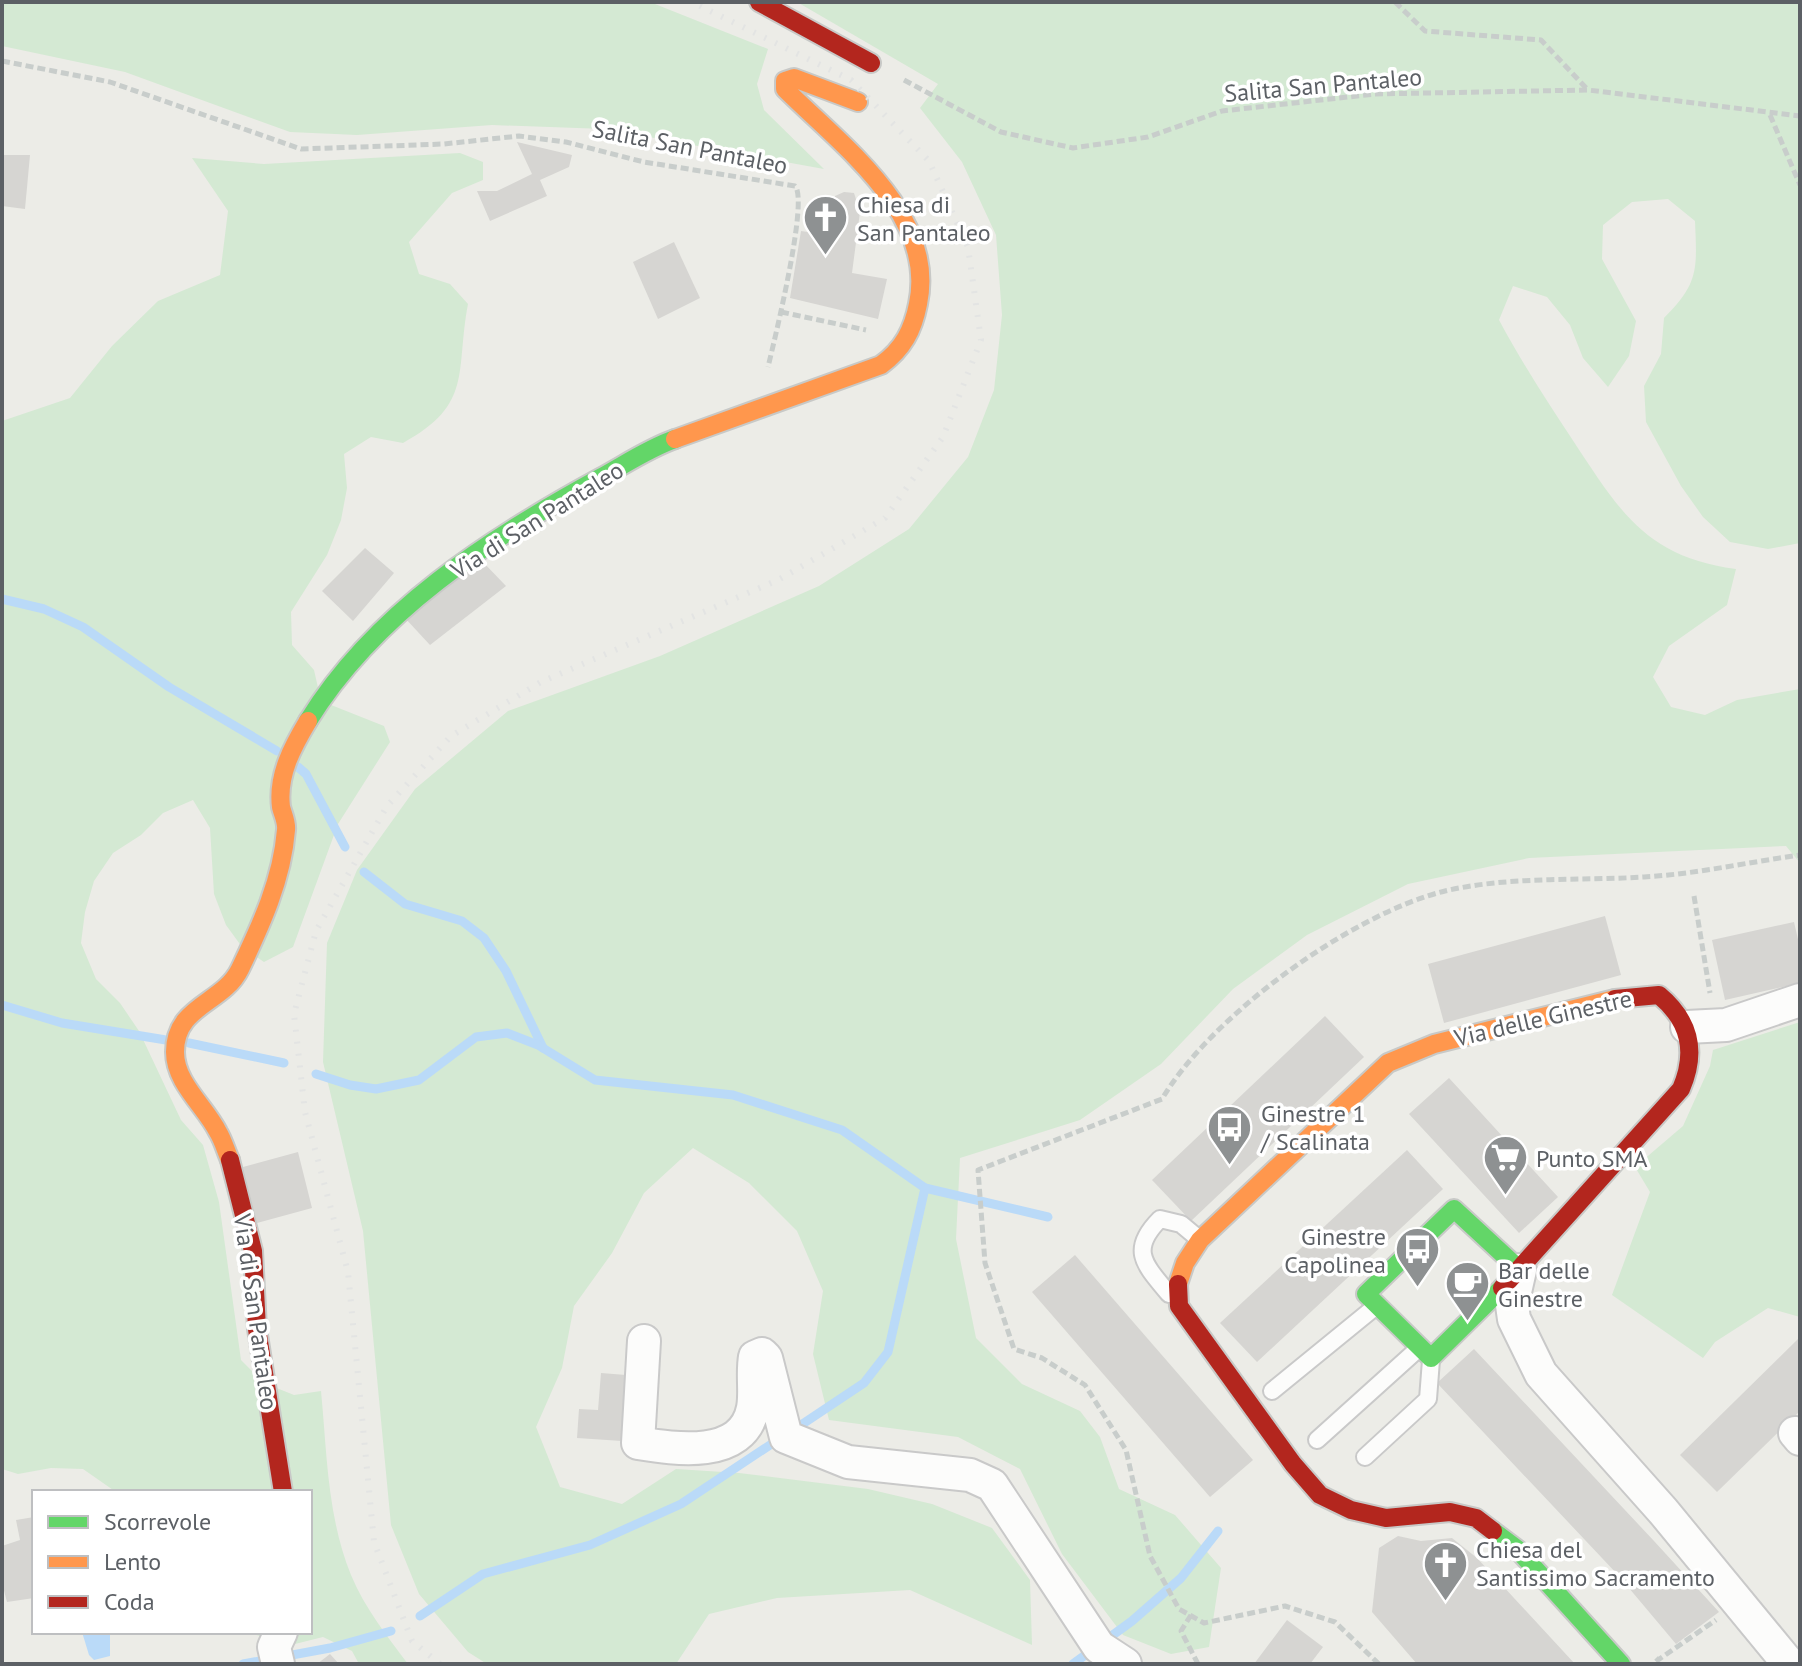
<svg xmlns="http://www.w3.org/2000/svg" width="1802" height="1666" font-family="'PT Sans',sans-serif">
<rect width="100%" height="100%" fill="#ecece7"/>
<g fill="#d4e9d3">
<path d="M2,2H650L768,49L757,84L764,110L824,169L605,129L492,125L357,135L290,132L125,72L2,46Z"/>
<path d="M797,2H1800V543L1768,549L1730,542L1703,517L1681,486L1646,422L1644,386L1661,354L1664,318C1699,283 1697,270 1695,221L1668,199L1632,202L1603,225L1602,259L1636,321L1629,356L1608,387L1583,358L1570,325L1547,297L1513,286L1499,320C1521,361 1546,400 1572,439C1619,510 1645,557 1736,569L1727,605L1669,646L1653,677L1671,707L1705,715L1737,700L1800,689V863L1786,846L1529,858L1408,884L1307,935L1233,989L1161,1064L1080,1120L960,1158L956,1239L976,1338L1022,1384L1080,1411L1100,1437L1119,1489L1175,1515L1221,1568L1209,1647L1171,1654L1123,1635L1062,1554L1020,1469L958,1437L829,1420L813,1354L823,1291L797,1231L749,1183L693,1148L644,1193L612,1253L574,1306L562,1368L536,1427L560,1487L622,1504L676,1469L739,1473L868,1489L932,1504L992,1528L1030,1580L1032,1645L910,1590L777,1598L709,1614L676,1664H487L468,1652L419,1594L391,1525L363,1231L323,1062L327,943L357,870L415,789L508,711L660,656L819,586L909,529L968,457L994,390L1002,315L996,235L962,162L920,108L938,84Z"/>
<path d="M460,153L483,162V180L452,193L409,242L419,274L450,284L468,304C455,372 474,404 403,443L371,437L344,454L347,488L341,520L327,555L291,612L292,645L314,670L321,701L384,726L390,742L338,824L293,947L264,962L242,947L226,925L214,894L210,828L193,800L163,813L141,835L113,853L94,881L85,912L81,943L96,979L120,1003L139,1031L181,1120L203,1145L219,1202L241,1360L264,1383L294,1395L321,1391C327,1452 327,1516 351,1575C364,1607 387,1636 408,1664H359L352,1651L323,1637L291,1645L246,1632H310V1492H116L83,1469L51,1468L18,1474L2,1469V421L70,398L112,346L158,301L220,275L228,211L192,158L264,164Z"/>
<path d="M1800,1022V1317L1768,1308L1715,1342L1703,1358L1612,1295L1650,1192L1635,1167L1683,1126L1710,1066L1713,1050Z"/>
</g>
<path fill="#badaf8" d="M82,1632H110V1656L94,1660L89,1655Z"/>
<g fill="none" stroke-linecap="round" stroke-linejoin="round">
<g stroke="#badaf8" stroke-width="9">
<path d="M2,599L44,609L83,627L169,687L277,751"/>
<path d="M298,767L306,774L345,847"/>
<path d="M364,872L405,904L462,921L484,938L506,971L543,1048"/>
<path d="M2,1005L62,1023L166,1040"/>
<path d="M189,1043L284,1063"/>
<path d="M316,1074L350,1085L376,1089L419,1080L476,1037L507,1033L538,1045L595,1080L733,1095L842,1130L925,1188L1048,1217"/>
<path d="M792,1431L864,1383L888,1352L925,1188"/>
<path d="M420,1616L483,1574L590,1545L681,1504L779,1439"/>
<path d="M243,1664L330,1648L391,1631"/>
<path d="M1073,1664L1132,1621L1181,1578L1218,1531"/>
</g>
</g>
<g fill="#d6d5d2">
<path d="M517,142L572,155L569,167L540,180L547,196L490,221L477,191H497L532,174Z"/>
<path d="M2,155H30L25,209L2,206Z"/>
<path d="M844,192L854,193L860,212L852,273L887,279L878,319L790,298L801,231L828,235L835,196Z"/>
<path d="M674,242L700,298L658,319L633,262Z"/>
<path d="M365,548L394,573L353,621L322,591Z"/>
<path d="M480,559L506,586L430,645L405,618Z"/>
<path d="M1605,916L1621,975L1444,1023L1428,964Z"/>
<path d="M1794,922L1800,948V983L1725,1000L1712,940Z"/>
<path d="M1325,1016L1364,1057L1191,1221L1152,1180Z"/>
<path d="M1449,1078L1558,1197L1519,1233L1409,1114Z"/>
<path d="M1407,1150L1443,1189L1257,1362L1220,1323Z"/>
<path d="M298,1152L312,1208L257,1223L243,1167Z"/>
<path d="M1075,1255L1253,1460L1210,1497L1032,1292Z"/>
<path d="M1798,1339L1800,1411L1717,1492L1680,1455Z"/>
<path d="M1474,1349L1654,1541L1719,1612L1676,1644L1618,1575L1437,1383Z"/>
<path d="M601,1373L626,1375L622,1441L577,1438L579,1409L598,1410Z"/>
<path d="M34,1517V1598L7,1602L2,1583V1546L20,1540L16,1520Z"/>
<path d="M1398,1536L1421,1541L1452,1538L1477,1558L1575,1664H1417L1372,1612L1379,1548Z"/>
<path d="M1287,1620L1323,1647L1310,1664H1254Z"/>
<path d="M330,1654L339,1664H317Z"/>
</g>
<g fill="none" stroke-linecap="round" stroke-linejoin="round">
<defs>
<g id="lane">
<path d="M1169,1294C1144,1264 1129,1250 1160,1219L1181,1224L1199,1239"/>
<path d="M1272,1391L1375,1307"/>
<path d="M1317,1440L1418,1349"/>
<path d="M1365,1457L1428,1399L1431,1360"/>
</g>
<g id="street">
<path d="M1687,1027L1726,1025L1800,1000"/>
<path d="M1520,1270L1512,1305L1514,1319L1541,1374L1663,1511L1789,1664"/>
<path d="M644,1341L638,1443C675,1449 743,1460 753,1408C756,1392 752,1374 755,1357L762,1354L766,1358L786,1437L848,1462L970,1475L992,1485L1099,1647L1125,1664"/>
<path d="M1795,1433L1800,1439"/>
<path d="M278,1664L274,1647L281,1632"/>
</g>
<g id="fast">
<path d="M308,721C375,612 490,538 600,478C624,465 649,448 675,439"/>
<path d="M1502,1288L1431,1358L1366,1294L1454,1209L1520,1270"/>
<path d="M1493,1531L1517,1549L1621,1664"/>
</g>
<g id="slow">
<path d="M675,439L881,365C903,349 913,330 918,304C937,214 841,145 785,89V81L794,78L858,102"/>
<path d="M230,1160C226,1151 223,1140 218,1132C205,1106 175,1083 175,1052C175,1005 223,1004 240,969C261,925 282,880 286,830C287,822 283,815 281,807C277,775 293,746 308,721"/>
<path d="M1178,1284L1185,1263L1200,1240L1388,1063L1434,1044L1615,999"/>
</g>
<g id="jam">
<path d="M759,2L871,63"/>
<path d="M230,1160L253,1251L257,1329L283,1492"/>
<path d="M1178,1284L1179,1306L1293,1464L1320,1495L1351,1510L1386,1518L1450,1512L1476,1518L1493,1531"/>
<path d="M1502,1288L1681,1089C1697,1052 1690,1021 1659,995L1615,999"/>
</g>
</defs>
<use href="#lane" stroke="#c9c9c9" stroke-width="20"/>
<use href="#street" stroke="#c9c9c9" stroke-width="36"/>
<use href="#fast" stroke="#c8c9c7" stroke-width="22"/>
<use href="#slow" stroke="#c8c9c7" stroke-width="22"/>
<use href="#jam" stroke="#c8c9c7" stroke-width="22"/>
<g stroke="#c8cdcb" stroke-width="5" stroke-dasharray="8 4" stroke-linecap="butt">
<path d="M1395,2L1425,31L1541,40L1587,89"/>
<path d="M2,61L110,82L301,149L444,144L519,136L566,142L644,162L795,186C809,200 774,342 768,367"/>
<path d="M904,80L1001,132L1073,148L1148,137L1222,111L1375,94L1588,90L1800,116"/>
<path d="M1770,115L1800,185"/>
<path d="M781,312L866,330"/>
<path d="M1694,896L1710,993"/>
<path d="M1191,1615L1181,1631L1198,1664"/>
<path d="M1656,1658L1658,1660L1716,1620"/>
<path d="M1379,1664L1335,1622L1285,1606L1204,1623L1179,1609L1150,1556L1126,1450L1085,1385L1042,1358L1014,1349L985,1263L978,1170L1162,1099C1211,1016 1351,914 1445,891C1509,876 1579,881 1644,877C1696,874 1749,862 1800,855"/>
</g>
<use href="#lane" stroke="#fcfcfb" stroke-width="16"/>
<use href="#street" stroke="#fcfcfb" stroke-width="32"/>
<use href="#fast" stroke="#63d668" stroke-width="18"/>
<use href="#slow" stroke="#ff974d" stroke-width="18"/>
<use href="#jam" stroke="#b3261e" stroke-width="18"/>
<path stroke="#e3e4e3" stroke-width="6" stroke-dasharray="2 10" stroke-linecap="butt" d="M440,1664L412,1641L374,1542L348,1272L305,1112L294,1014L316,931L387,806L451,736L541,682L778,580L885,518L943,437L981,340L968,247L929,161L851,80L692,2"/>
</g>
<defs>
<symbol id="church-pin" viewBox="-11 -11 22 30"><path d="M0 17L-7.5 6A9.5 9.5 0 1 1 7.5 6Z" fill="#8e9192" stroke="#fff"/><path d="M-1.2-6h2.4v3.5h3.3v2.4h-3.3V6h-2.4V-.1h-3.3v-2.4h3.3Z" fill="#fff"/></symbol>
<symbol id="bus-pin" viewBox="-11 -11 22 30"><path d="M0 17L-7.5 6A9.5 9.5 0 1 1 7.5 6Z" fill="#8e9192" stroke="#fff"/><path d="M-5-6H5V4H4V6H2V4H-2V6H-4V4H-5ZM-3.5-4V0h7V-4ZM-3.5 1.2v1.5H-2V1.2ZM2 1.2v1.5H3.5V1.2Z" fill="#fff"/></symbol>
<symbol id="supermarket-pin" viewBox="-11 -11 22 30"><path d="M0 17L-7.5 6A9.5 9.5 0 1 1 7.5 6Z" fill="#8e9192" stroke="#fff"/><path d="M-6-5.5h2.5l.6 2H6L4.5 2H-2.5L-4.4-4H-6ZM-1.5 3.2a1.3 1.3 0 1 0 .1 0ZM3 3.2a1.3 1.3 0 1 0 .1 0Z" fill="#fff"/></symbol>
<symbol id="cafe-pin" viewBox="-11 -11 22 30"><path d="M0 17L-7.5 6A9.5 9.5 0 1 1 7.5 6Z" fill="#8e9192" stroke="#fff"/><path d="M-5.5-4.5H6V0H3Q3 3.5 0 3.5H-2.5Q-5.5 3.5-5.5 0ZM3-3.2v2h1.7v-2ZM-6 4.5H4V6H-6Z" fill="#fff"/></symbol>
</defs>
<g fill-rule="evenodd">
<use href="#church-pin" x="800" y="192" width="51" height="69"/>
<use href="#bus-pin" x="1204" y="1102" width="51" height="69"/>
<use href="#supermarket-pin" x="1480" y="1132" width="51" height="69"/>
<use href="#bus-pin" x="1392" y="1224" width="51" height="69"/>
<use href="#cafe-pin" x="1442" y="1258" width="51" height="69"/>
<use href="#church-pin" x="1420" y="1538" width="51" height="69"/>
</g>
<g text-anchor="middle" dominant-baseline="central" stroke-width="7" stroke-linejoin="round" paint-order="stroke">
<g font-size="24" fill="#5c6065" stroke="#fff">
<text transform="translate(1323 85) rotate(-5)">Salita San Pantaleo</text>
<text transform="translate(690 147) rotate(11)">Salita San Pantaleo</text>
<text transform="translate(537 520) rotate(-32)">Via di San Pantaleo</text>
<text transform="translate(1543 1018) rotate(-13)">Via delle Ginestre</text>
<text transform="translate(256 1312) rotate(82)">Via di San Pantaleo</text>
</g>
<g font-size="24" fill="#5c6065" stroke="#fff" text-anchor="start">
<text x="857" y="204">Chiesa di<tspan x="857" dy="28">San Pantaleo</tspan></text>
<text x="1261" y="1113">Ginestre 1<tspan x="1261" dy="28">/ Scalinata</tspan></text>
<text x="1536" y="1158">Punto SMA</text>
<text x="1386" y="1236" text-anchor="end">Ginestre<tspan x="1386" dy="28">Capolinea</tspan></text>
<text x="1498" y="1270">Bar delle<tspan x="1498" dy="28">Ginestre</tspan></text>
<text x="1476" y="1549">Chiesa del<tspan x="1476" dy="28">Santissimo Sacramento</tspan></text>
</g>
</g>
<rect width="1802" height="1666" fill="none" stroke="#5c6065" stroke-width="8"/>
<rect x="32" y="1490" width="280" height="144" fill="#ffffff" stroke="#bebfc1" stroke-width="2"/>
<rect x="48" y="1516" width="40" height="12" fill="#63d668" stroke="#bebfc1" stroke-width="2"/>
<text x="104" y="1530" font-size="24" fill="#5c6065">Scorrevole</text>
<rect x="48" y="1556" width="40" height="12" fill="#ff974d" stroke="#bebfc1" stroke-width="2"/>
<text x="104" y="1570" font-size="24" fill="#5c6065">Lento</text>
<rect x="48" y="1596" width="40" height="12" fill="#b3261e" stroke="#bebfc1" stroke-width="2"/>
<text x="104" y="1610" font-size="24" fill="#5c6065">Coda</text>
</svg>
